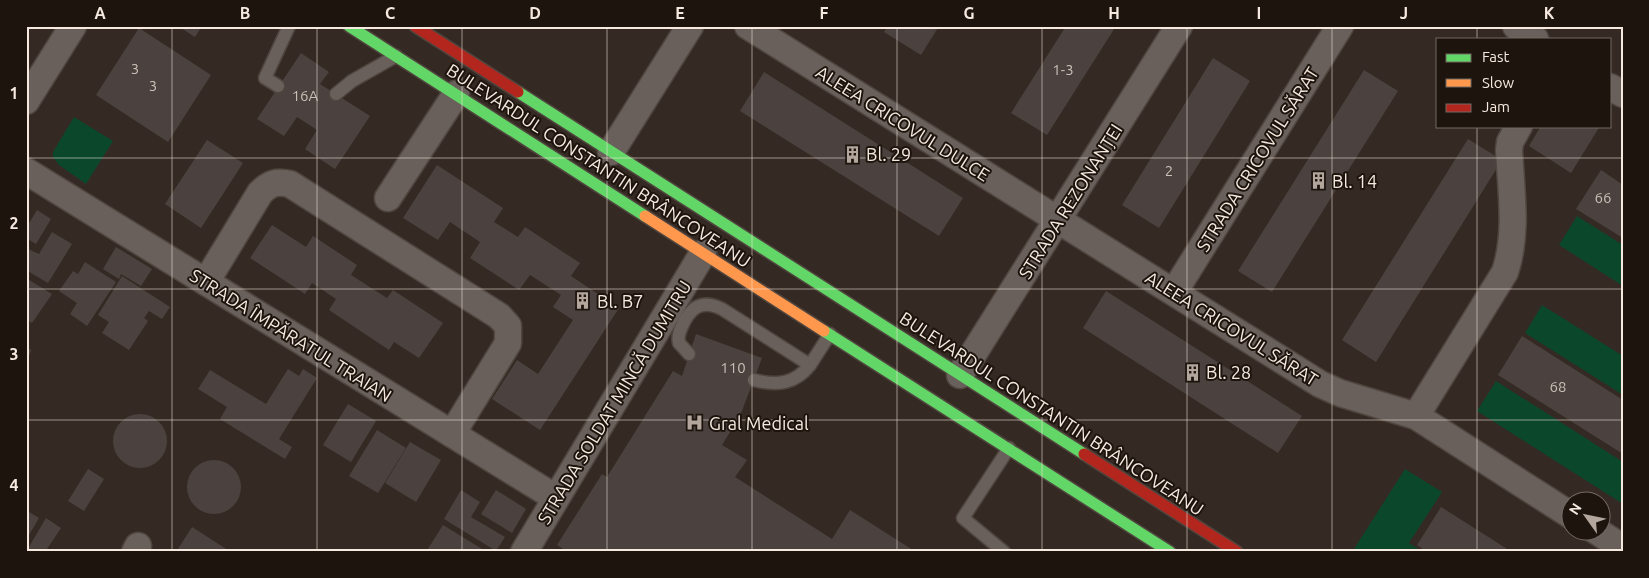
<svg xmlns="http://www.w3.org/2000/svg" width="1649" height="578" font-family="Ubuntu,sans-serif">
<rect width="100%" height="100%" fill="#352a23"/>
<g fill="#0b472b">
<path d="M74,117L113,141L86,184L59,165L53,157V152Z"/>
<path d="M1577,216L1623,245V286L1559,245Z"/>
<path d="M1542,305L1623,356V395L1525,333Z"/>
<path d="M1496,381L1623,462V504L1477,411Z"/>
<path d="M1405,469L1442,492L1409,543L1423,552H1352Z"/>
</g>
<g fill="#4b413e">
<path d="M178,26H202L195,37Z"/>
<path d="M888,26H939L921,55L884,32Z"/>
<path d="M1066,26H1116L1047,135L1011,113Z"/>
<path d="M139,28L211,75L168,142L96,95Z"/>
<path d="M301,53L329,72L320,84L370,116L335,169L305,149L317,130L297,117L284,136L257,119Z"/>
<path d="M1213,58L1250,81L1159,228L1122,205Z"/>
<path d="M1364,70L1398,91L1272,292L1238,271Z"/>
<path d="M764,72L963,198L939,236L740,111Z"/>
<path d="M1541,126H1600L1571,173L1529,146Z"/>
<path d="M1468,139L1502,160L1376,362L1342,340Z"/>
<path d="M207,140L243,163L201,228L165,204Z"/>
<path d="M437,165L503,208L494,222L518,237L525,227L580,263L571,276L619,308L540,430L492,399L517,360L538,374L573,320L553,307L561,295L530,275L519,290L470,258L480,242L450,222L438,240L403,218Z"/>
<path d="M1601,170L1623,185V238L1576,209Z"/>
<path d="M37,210L51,219L36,244L26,238V228Z"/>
<path d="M272,225L306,247L313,236L357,265L351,275L387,298L393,290L443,323L419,358L394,342L389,350L329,310L336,299L312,283L305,294L250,258Z"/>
<path d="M52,232L72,244L48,283L26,270V248L39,254Z"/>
<path d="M116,247L152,269L141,286L121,274L119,279L103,269Z"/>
<path d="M85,262L116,282L87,326L70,314L77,303L59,291L73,271L78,274Z"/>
<path d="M122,276L170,307L162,319L149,311L144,318L148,321L129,350L102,333L109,322L98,315Z"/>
<path d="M26,278L52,294L32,323L26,320Z"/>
<path d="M1106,291L1302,416L1278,453L1083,328Z"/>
<path d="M696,334L762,358L740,416L722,445L747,460L735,477L832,539L850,510L916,552H568L557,545L602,474L607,477L673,371L682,376Z"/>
<path d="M1522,336L1623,400V454L1498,375Z"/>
<path d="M26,347L31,350L26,365Z"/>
<path d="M288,369L299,376L303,369L317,378L279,439L292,447L285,459L220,419L227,407L198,389L210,370L266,404Z"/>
<path d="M348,404L376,421L351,462L323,445Z"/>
<circle cx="140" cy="441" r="27"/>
<path d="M377,430L406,448L378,493L349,476Z"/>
<path d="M410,442L441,460L416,502L385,483Z"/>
<circle cx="214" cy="487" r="27"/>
<path d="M88,469L104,479L84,511L68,501Z"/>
<path d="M461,490L480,502L471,517L505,537L496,551L444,519Z"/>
<path d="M496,490L526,509L512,533L481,514Z"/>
<path d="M1441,507L1512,552H1427L1417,545Z"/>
<path d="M26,510L39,518L26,540Z"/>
<path d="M46,518L61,528L47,549L52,552H26Z"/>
<path d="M443,525L487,552H426Z"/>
<path d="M192,527L231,552H176Z"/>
</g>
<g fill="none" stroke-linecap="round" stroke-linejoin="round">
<defs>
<g id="lane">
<path d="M278,86L265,78L289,26"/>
<path d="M336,94L352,81L396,56"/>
<path d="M689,354L679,343C677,335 681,328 685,320C694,304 706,301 722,309L810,365C795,384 777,386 754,380"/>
<path d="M810,365L830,334"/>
<path d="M1004,552L963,518L1009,448"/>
</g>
<g id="street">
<path d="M748,26L1320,384L1340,393L1416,416L1572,516"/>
<path d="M1516,26L1535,39"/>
<path d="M1610,87L1623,94"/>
<path d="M26,101L73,26"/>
<path d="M611,152L690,26"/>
<path d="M26,171L556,498"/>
<path d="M388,198L456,94"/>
<path d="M206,282L260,193C270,183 276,181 290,184L499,316L508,326V343L452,434"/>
<path d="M1174,292L1340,26"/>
<path d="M960,375L1179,26"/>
<path d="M1416,416L1505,272C1518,233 1511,190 1509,150L1510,142L1519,126"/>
<path d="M1595,530L1623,548"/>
<path d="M135,552L138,546"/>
<path d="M524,552L703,253"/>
</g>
<g id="fast">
<path d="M349,26L645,216"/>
<path d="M518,92L1084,454"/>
<path d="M824,331L1170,552"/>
</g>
<path id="slow" d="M645,216L824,331"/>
<g id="jam">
<path d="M415,26L518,92"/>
<path d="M1084,454L1237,552"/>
</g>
</defs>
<use href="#lane" stroke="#50463f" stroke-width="15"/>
<use href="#street" stroke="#50463f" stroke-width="29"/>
<use href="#fast" stroke="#50463f" stroke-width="14"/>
<use href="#slow" stroke="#50463f" stroke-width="14"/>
<use href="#jam" stroke="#50463f" stroke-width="14"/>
<use href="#lane" stroke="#69605b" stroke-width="12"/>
<use href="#street" stroke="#69605b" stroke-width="26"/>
<use href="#fast" stroke="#63d668" stroke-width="11"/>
<use href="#slow" stroke="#ff974d" stroke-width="11"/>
<use href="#jam" stroke="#b3261e" stroke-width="11"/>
</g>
<path fill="none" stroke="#f6e9df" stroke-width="1" stroke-opacity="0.55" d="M172,26V552M317,26V552M462,26V552M607,26V552M752,26V552M897,26V552M1042,26V552M1187,26V552M1332,26V552M1477,26V39M1477,126V552M26,158H1623M26,289H1623M26,420H1623"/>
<defs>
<symbol id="building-bare" viewBox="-9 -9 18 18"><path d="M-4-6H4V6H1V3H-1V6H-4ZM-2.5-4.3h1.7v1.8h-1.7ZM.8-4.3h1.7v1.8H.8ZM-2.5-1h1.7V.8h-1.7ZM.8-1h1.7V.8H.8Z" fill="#b2a69d" stroke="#1d140e" stroke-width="2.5" paint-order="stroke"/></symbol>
<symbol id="hospital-bare" viewBox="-9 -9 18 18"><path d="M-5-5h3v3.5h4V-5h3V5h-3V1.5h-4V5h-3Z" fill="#b2a69d" stroke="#1d140e" stroke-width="2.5" paint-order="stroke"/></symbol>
</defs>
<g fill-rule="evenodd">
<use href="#building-bare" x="840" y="142" width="25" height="25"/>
<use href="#building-bare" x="1306" y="168" width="25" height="25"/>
<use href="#building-bare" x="570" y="288" width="25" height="25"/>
<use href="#building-bare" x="1180" y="360" width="25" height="25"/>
<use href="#hospital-bare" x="682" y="410" width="25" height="25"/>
</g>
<g text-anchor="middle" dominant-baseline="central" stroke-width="4" stroke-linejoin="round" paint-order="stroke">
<g font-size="15" fill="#cbbfb7">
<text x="135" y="68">3</text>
<text x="1063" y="69">1-3</text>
<text x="153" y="85">3</text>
<text x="305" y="95">16A</text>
<text x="1169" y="170">2</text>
<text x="1603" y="197">66</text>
<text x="733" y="367">110</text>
<text x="1558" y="386">68</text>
</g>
<g font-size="18" fill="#f6e9df" stroke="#1d140e">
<text transform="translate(903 123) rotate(32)">ALEEA CRICOVUL DULCE</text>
<text transform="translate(1257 159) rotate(-58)">STRADA CRICOVUL SĂRAT</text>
<text transform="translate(599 165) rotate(33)">BULEVARDUL CONSTANTIN BRÂNCOVEANU</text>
<text transform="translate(1070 201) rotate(-58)">STRADA REZONANȚEI</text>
<text transform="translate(1232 328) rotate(32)">ALEEA CRICOVUL SĂRAT</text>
<text transform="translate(291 335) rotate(32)">STRADA ÎMPĂRATUL TRAIAN</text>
<text transform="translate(614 402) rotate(-59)">STRADA SOLDAT MINCĂ DUMITRU</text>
<text transform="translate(1052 413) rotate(33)">BULEVARDUL CONSTANTIN BRÂNCOVEANU</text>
</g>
<g font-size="18" fill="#f6e9df" stroke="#1d140e" text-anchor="start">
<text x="866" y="154">Bl. 29</text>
<text x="1332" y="181">Bl. 14</text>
<text x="597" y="301">Bl. B7</text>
<text x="1206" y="372">Bl. 28</text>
<text x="709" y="423">Gral Medical</text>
</g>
</g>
<rect width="1649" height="578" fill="none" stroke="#1d140e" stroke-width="55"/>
<rect x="1436" y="38" width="175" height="90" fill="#1d140e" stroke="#746962"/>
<rect x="1446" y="54" width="25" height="8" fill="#63d668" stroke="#746962"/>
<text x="1482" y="62" font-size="15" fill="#f6e9df">Fast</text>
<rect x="1446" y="79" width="25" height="8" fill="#ff974d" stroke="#746962"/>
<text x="1482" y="88" font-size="15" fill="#f6e9df">Slow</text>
<rect x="1446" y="104" width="25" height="8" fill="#b3261e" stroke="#746962"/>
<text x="1482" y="112" font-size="15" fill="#f6e9df">Jam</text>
<g transform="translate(1586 516) rotate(303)"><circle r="24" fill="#1d140e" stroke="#746962"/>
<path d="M0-4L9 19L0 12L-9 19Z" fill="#b2a69d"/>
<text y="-8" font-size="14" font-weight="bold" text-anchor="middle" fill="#f6e9df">N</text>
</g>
<rect x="28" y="28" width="1594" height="522" fill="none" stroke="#f6e9df" stroke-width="2"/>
<g font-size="16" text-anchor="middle" font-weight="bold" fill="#f6e9df">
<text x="100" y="19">A</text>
<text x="245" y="19">B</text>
<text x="390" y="19">C</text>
<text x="535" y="19">D</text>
<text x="680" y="19">E</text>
<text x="824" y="19">F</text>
<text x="969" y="19">G</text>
<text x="1114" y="19">H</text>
<text x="1259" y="19">I</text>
<text x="1404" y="19">J</text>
<text x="1549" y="19">K</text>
<text x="14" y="99">1</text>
<text x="14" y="229">2</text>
<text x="14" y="360">3</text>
<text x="14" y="491">4</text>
</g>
</svg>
